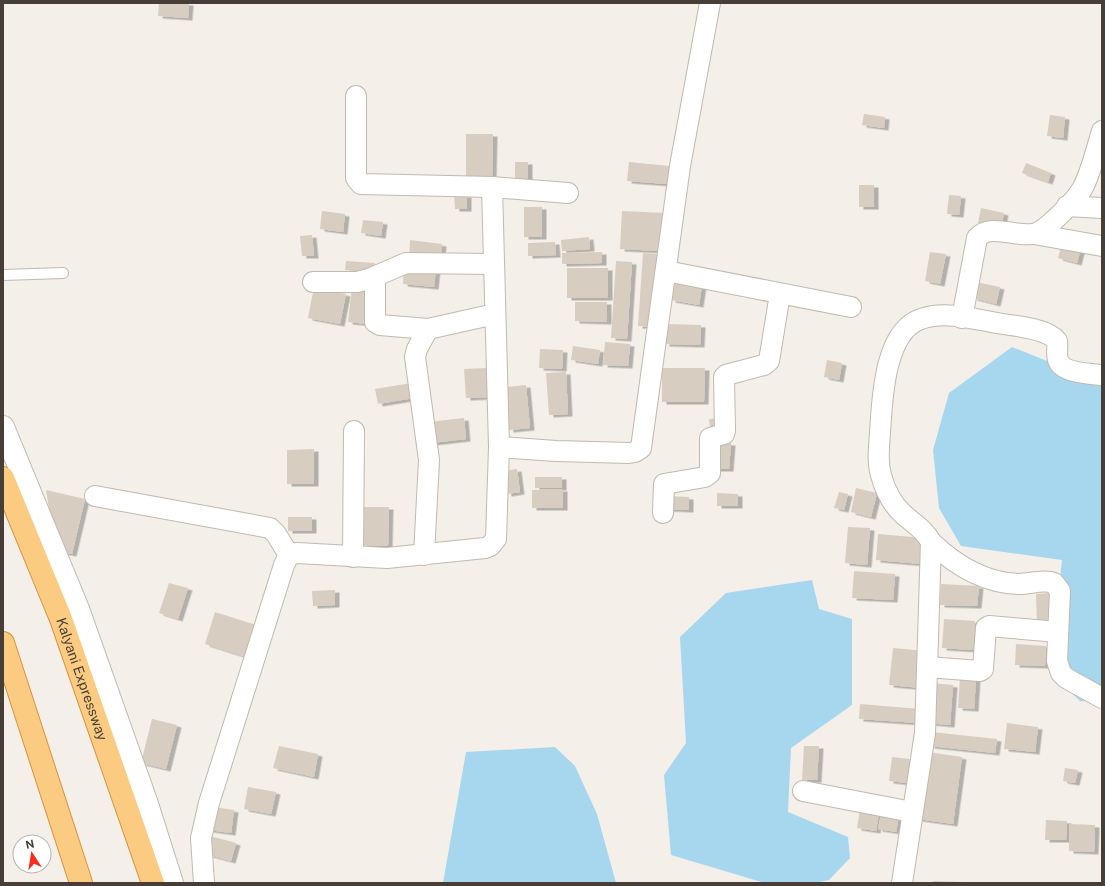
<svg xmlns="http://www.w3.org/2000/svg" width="1105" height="886" font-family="'Public Sans',sans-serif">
<defs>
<filter id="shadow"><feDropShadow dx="4.5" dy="2.5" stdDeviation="0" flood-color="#0004"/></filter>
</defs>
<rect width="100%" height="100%" fill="#f4efe8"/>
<g fill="#a6d7ef">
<path d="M1012,347L1102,383V702L1080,701L1050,672L1062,560L961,546L939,508L933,450L949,393Z"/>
<path d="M812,580L819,609L852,619V705L791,748L788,812L848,837L850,858L829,880L814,883H765L671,855L664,775L686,743L680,637L726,593Z"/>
<path d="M555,747L575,766L597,814L616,883H443L466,752Z"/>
</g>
<g fill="#d8cdc1" filter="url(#shadow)">
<path d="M159,3H189L188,18L158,16Z"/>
<path d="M864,114L885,117L884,128L862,125Z"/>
<path d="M1050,115L1065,117L1063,138L1047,136Z"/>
<path d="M466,134H493L492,180L466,179Z"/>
<rect x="515" y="162" width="13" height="22"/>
<path d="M629,162L669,166L667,184L627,181Z"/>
<path d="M1026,163L1051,173L1048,182L1022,173Z"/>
<rect x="859" y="185" width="15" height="22"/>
<path d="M454,195H467V209H455Z"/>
<path d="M949,195L961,196L959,215L947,214Z"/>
<rect x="524" y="207" width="18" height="30"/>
<path d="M981,208L1004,213L1001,228L978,223Z"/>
<path d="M322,211L345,214L343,232L320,229Z"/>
<path d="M622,211L665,213L662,251L620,249Z"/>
<path d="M363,220L383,222L381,236L361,233Z"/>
<path d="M312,235L314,256H302L300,236Z"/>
<path d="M589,237L590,249L562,251L561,240Z"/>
<path d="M410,240L442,244L440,262L409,259Z"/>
<path d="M555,242L556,255L528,256V243Z"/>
<path d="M1062,243L1081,248L1077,263L1058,258Z"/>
<path d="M602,252V263L562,264V253Z"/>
<path d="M930,252L946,254L940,284L925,281Z"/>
<path d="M643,253L660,254L656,327L638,326Z"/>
<path d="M346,261L375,263L374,272L345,270Z"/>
<path d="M616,261L632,262L627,339L611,338Z"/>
<path d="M404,266L436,269L434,287L403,284Z"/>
<rect x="567" y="268" width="41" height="30"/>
<path d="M674,281L702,285L699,305L671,300Z"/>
<path d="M976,282L1000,287L996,304L973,298Z"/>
<path d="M314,287L346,294L340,324L308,318Z"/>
<path d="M352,287L373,290L369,324L348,322Z"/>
<path d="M575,302H607V322L575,321Z"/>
<path d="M666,324L701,325L700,345L665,344Z"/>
<path d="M605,342L630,344L628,366L603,365Z"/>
<path d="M573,346L600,350L598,364L571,360Z"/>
<path d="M540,349L563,350L562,369L539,368Z"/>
<path d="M827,360L842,363L839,380L824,377Z"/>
<path d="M488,368L489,397L466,398L464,369Z"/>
<path d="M662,368H705L704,402H662Z"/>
<path d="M566,372L568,414L549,415L546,373Z"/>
<path d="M411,383L414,398L378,404L375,389Z"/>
<path d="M526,385L530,428L509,430L506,387Z"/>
<path d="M464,418L466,439L431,443L429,422Z"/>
<path d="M720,418L711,435L709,419Z"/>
<path d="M712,442L731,443L729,469H711Z"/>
<path d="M314,449V484H287V450Z"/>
<path d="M517,469L520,492L507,494L504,471Z"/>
<rect x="535" y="477" width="27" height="11"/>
<path d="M856,488L877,493L871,517L851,512Z"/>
<path d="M563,489V508H532V490Z"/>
<path d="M46,490L85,499L72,554L56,551Z"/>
<path d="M839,492L848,494L844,510L834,508Z"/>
<path d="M717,493L738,494V506H717Z"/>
<path d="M666,496L689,497V510L666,509Z"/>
<path d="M359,507H389L388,546H359Z"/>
<rect x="288" y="517" width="24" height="14"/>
<path d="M848,527L870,528L867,565L845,563Z"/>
<path d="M878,534L924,538L922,564L876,560Z"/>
<path d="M854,571L895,574L893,600L852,598Z"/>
<path d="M169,583L188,588L178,619L159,613Z"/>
<path d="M941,584L979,586L977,606L940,605Z"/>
<path d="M335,590V605L313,606L312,591Z"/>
<path d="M1049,593L1051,627L1037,628L1036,594Z"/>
<path d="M215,612L256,625L246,657L205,644Z"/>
<path d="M944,619L975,621L973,650L942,648Z"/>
<path d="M1016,644L1046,646L1045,666L1015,665Z"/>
<path d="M893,648L925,651L922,688L889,685Z"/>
<path d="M960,677L976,678L974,709L958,708Z"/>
<path d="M931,683L953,685L950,725L928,723Z"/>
<path d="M860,704L920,709L919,723L859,719Z"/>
<path d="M152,719L177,725L166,769L141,763Z"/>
<path d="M1007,723L1038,727L1035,752L1004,749Z"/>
<path d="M932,732L997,739L995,753L930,746Z"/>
<path d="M279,746L318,754L314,777L273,768Z"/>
<path d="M804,746H819L817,780H802Z"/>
<path d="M928,752L962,757L953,824L918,819Z"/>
<path d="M892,757L919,760L916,784L889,781Z"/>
<path d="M1065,768L1078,770L1075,783L1063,781Z"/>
<path d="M248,787L276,792L271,814L244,809Z"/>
<path d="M213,807L234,810L231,833L209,830Z"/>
<path d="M860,809L879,812L876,831L857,828Z"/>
<path d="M881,814L899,816L896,832L878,829Z"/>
<path d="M1046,820L1067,821L1066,840H1045Z"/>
<path d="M1069,824L1095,825L1094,852L1069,851Z"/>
<path d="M210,836L236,843L231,861L205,854Z"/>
<path d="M933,881L964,882V883H933Z"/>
</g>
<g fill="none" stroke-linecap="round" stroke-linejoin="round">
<defs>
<path id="service" d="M3,275L63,273"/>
<g id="minor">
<path d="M356,96V178L361,184L492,187"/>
<path d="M1067,206L1102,208"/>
<path d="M1034,234L1102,246"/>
<path d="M666,271L851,307"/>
<path d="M375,277V322L380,325L428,329L495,314"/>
<path d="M313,282H357L369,279L406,263L494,264"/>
<path d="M962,318L977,238C990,223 1015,237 1033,234C1045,232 1076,200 1082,189C1090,176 1097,147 1102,131"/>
<path d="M499,447L556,451L629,453L635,452L641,448L680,166L710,3"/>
<path d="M95,496L270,528L276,534L289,555"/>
<path d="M663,513L664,484L705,477L710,473V438L724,434L725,431L724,377L726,375L764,365L769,361L780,294"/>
<path d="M931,542C955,565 985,583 1019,584C1030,584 1044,579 1054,583L1060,591L1057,661L1061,673L1066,678L1102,698"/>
<path d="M424,555L429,460L415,357L417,349L428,329"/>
<path d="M353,557L354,431"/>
<path d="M927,667L980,671L983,669L986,628L989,626L1058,632"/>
<path d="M803,791L912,812"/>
<path d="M204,883L201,838L209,803L284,565L289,555L297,553L387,558L485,548L490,546L496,539L499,447L492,187L568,193"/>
<path d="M902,883L925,733L931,542C925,530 913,523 903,514C892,504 885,490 881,475C877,462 879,447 880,433C882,401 884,331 921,319C946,310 978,320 1003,324C1017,326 1048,329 1057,341C1058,348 1056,354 1058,360C1062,373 1091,374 1102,375"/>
</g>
<path id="tertiary" d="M3,427L78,609L147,804L172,883"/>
<g id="trunk">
<path id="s1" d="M3,478L61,619L153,883"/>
<path d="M3,643L81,883"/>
</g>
</defs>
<use href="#service" stroke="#c2b9ae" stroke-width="12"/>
<use href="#minor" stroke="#c2b9ae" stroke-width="22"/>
<use href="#tertiary" stroke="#c2b9ae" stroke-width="24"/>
<use href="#trunk" stroke="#da923c" stroke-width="24"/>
<use href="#service" stroke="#fff" stroke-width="10"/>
<use href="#minor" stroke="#fff" stroke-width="20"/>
<use href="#tertiary" stroke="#fff" stroke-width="22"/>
<use href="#trunk" stroke="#fccb82" stroke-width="22"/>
</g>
<g text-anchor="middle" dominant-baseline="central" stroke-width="3.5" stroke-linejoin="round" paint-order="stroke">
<g font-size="14" fill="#473f37" stroke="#fff">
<text stroke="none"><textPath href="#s1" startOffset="216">Kalyani Expressway</textPath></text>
</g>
</g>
<rect width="1105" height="886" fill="none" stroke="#473f37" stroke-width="8"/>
<g transform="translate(32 854) rotate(348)"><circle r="19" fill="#ffffff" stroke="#b5b2af"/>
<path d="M0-3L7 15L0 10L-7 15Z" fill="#f52c1e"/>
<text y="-6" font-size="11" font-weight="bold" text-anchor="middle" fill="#473f37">N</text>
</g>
</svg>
